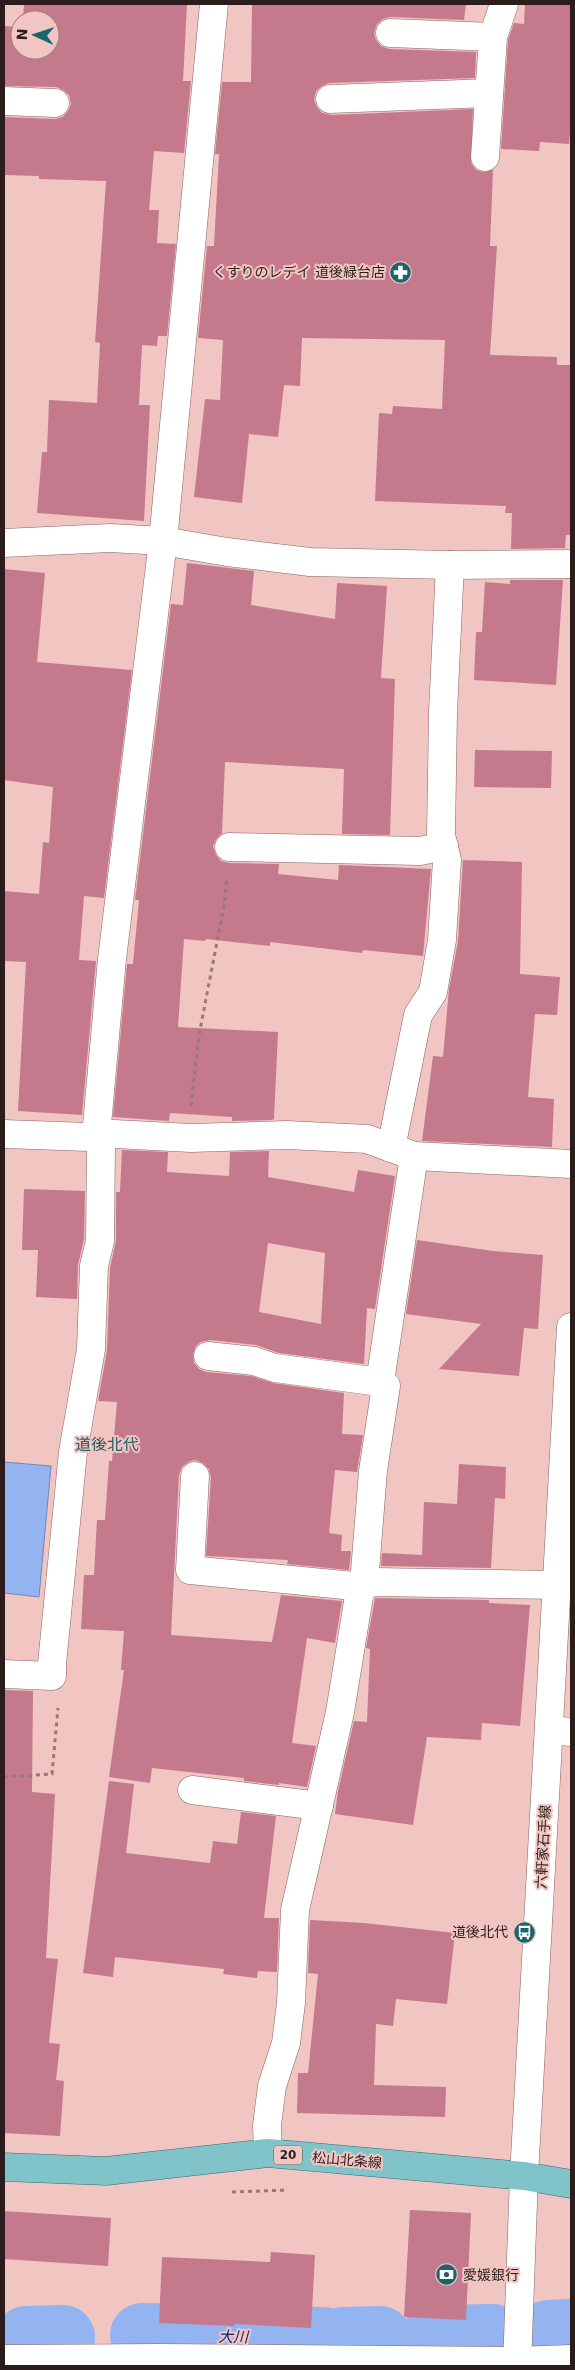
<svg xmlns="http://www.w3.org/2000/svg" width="575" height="2370" font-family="'DejaVu Sans','Noto Sans JP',sans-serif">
<rect width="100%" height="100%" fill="#f1c5c2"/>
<path fill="#94b3f1" stroke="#7586b1" d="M4,1462L51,1466L39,1597L4,1593Z"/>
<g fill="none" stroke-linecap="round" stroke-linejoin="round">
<g stroke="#94b3f1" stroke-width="64">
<path d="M548,2332L571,2331"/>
<path d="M142,2335L324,2339"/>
<path d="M432,2337L493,2336"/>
<path d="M26,2338L63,2337"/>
<path d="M343,2339L380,2338"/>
</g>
</g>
<g fill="#c4798d" fill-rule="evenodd">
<path d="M24,4H187L183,81H191L184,153L154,151L149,210H159L157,243L176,244L167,336H158L157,346L142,345L139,405H150L144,521L37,513L42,452H47L49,400L97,403L100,343L95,342L106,181L39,179V176L4,175V117L55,119L63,117L68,111L71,104L69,95L63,90L56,87L4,86V26L20,27V50H50V20H23Z"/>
<path d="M252,4H466L464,20L390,17L383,19L377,24L374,33L376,40L381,46L389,49L476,52L475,78L329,83L322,86L316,91L314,100L317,107L322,113L331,115L473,109L471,163L476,170L483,172L493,170L490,246H497L490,355L557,357V365H571V535H566L565,548L511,549L512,513H505L506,506L375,501L379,413L392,414L393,406L442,409L445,340L302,338L300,386L284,385L278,437L249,434L242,503L194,497L205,399L220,400L223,340L198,338L207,246H214L219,154H215L222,82H251Z"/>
<path d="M525,4H571V122L569,144L540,142L539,151L501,149L508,40L514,23L524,24Z"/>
<path d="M187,563L254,571L251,605L335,619L337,583L387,586L381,678L395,679L390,835L342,834L344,769L225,762L222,833L216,839L213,846L216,855L221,861L229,863L279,864L278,874L338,880L339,865L431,869L423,956L363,950L362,953L270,942V946L206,939L205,941L184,939L178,1027L278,1032L274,1119L272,1120L232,1121V1117L170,1113L169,1121L113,1117L127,964H133L139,900H135L171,604L183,605Z"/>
<path d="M4,569L45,573L37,662L132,670L104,898L84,896L79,960L96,961L82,1115L18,1111L26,962L4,961V891L39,894L43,842L49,843L53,787L4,780Z"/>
<path d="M510,580H563L556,685L474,680L476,632H482L485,582L510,584Z"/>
<path d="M475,750L552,751L551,788L474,787Z"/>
<path d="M463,860L522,862L520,974L560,977L557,1015L535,1014L528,1097L554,1099L552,1147L422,1141L433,1056L443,1057L449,989L458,941Z"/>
<path d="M122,1150L168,1152L167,1172L229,1176L230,1152L269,1151L268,1177L354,1192L358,1170L395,1176L375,1309L367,1308L364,1364L279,1353L256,1345L210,1340L201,1342L196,1346L193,1354L194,1363L199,1369L206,1372L251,1376L273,1383L344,1393L342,1434L363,1435L357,1472L335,1470L329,1533L342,1535L341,1551H351L349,1570L287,1564L288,1560L206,1556L211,1477L209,1469L203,1463L195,1460L188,1462L182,1467L179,1475L171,1635L272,1642L281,1595L342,1601L335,1643L307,1638L292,1743L316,1746L307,1787L279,1783V1785L244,1781V1778L152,1768L150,1783L109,1777L124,1670H121L124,1631L81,1629L84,1575H94L97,1520H105L109,1461H112L117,1402L98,1401L107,1350L110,1268L116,1241V1192H120ZM268,1243L325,1253L321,1324L259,1312Z"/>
<path d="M24,1189L85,1191L84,1239L78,1265L77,1299L36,1297L38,1250H22Z"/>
<path d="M417,1240L493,1251L543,1255L538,1329L524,1328L519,1376L439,1369L481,1324L406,1314Z"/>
<path d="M459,1464L506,1467L505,1499L495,1498L491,1568L381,1566L382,1553L422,1555L424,1502L457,1504Z"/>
<path d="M375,1598L489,1600V1603L530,1605L520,1726L482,1723L481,1740L427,1737L413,1825L335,1814L338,1791L354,1721L367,1722L370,1649L366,1648Z"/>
<path d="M4,1690L33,1691L32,1792L55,1794L46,1958L58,1959L49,2043L60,2044L56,2080L64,2081L60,2136L4,2133Z"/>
<path d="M109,1781L134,1784L126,1853L210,1863L213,1841L237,1844L241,1812L276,1816L264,1918H279L277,1972L258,1971L257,1978L223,1974L224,1969L115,1957L113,1977L83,1973Z"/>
<path d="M310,1920L364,1923L455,1933L447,2004L396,1999L393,2026L376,2024L374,2085L446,2087L445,2117L297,2113L298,2073H308L318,1974L308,1973Z"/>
<path d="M410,2210L471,2213L466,2320L404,2317Z"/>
<path d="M4,2211L111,2218L108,2266L4,2259Z"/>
<path d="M271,2252L315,2255L311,2328L235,2324L234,2326L159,2323L162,2257L270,2262Z"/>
</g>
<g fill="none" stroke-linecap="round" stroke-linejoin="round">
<defs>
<g id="street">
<path d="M390,33L493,37"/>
<path d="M330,99L489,93"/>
<path d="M4,101L55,103"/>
<path d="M485,157L493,37L504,4"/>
<path d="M4,543L110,538L163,541L227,552L310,562L450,565L571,564"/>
<path d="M229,847L420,851L444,846"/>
<path d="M4,1134L88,1137L114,1134L191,1138L287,1135L367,1139L414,1156L571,1164"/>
<path d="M391,1148L418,1015L433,992L442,940L447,860L441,835L443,712L450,565"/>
<path d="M208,1356L254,1361L275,1368L380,1382"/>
<path d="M195,1476L190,1570L354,1586L375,1582L558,1585"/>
<path d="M4,1674L52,1676V1664L73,1452L91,1349L94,1266L100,1241L101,1147L97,1125L112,959L163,541L214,4"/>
<path d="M550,1730L571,1732"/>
<path d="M192,1790L319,1806"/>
<path d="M268,2153L267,2125L272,2086L286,2043L291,2003L295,1910L340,1712L359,1596L364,1584L373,1471L386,1386L380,1382L414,1156"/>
<path d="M4,2359L159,2358L517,2361L571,2359"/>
</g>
<path id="secondary" d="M517,2366L524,2176L571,1327"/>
<path id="primary" d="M4,2167L106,2171L268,2153L524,2176L571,2184"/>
</defs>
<use href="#street" stroke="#896360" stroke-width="29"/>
<use href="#secondary" stroke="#896360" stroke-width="29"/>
<use href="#primary" stroke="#2c6f74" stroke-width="29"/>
<g stroke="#987977" stroke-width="3" stroke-dasharray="4 4" stroke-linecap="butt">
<path d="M191,1106L199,1035L224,906L227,878"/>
<path d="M4,1777L52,1774L58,1708"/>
<path d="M232,2192L288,2190"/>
</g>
<use href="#street" stroke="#fff" stroke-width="28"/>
<use href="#secondary" stroke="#fff" stroke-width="28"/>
<use href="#primary" stroke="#80c3c8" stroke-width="28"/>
</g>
<defs>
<symbol id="pharmacy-disc" viewBox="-11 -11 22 22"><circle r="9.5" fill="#18666c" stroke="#f1c5c2"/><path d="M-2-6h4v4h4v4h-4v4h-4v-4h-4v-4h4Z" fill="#fff"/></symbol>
<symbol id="bus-disc" viewBox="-11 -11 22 22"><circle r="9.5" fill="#18666c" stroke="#f1c5c2"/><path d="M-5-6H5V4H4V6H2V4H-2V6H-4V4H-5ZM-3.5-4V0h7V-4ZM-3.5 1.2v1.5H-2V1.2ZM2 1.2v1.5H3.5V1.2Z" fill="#fff"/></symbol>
<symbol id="bank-disc" viewBox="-11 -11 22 22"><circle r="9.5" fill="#18666c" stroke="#f1c5c2"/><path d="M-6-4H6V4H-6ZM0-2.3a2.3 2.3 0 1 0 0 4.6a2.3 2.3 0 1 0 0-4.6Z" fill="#fff"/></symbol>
</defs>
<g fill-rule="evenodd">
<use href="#pharmacy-disc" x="388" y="260" width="25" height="25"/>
<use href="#bus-disc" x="512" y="1920" width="25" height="25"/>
<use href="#bank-disc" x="434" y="2262" width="25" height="25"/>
</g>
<g text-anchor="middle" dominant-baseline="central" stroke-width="4" stroke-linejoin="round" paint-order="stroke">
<rect fill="#f1c5c2" stroke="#674f4e" stroke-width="1" x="274" y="2145.5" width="28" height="19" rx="4"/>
<g font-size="12" font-weight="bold" fill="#2c1d1c">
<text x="288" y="2155">20</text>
</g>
<g font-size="14" fill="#2c1d1c" stroke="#f1c5c2" text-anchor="end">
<text x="385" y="272">くすりのレデイ 道後緑台店</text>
<text x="508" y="1932">道後北代</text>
<text x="463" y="2275" text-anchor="start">愛媛銀行</text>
</g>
<g font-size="14" fill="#2c1d1c" stroke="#f1c5c2">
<text transform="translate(543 1847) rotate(-87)">六軒家石手線</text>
<text transform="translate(347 2160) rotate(5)">松山北条線</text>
</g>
<g font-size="15" font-style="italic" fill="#09286d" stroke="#f1c5c2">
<text transform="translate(233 2337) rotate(1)">大川</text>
</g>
<g font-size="16" fill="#245e63" stroke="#f1c5c2">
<text x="107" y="1444">道後北代</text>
</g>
</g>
<rect width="575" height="2370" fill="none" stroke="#2c1d1c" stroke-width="10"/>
<g transform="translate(35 35) rotate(273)"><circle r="24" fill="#f1c5c2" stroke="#a28280"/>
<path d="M0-4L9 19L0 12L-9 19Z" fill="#18666c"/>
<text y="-8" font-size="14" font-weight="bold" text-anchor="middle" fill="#2c1d1c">N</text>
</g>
</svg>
